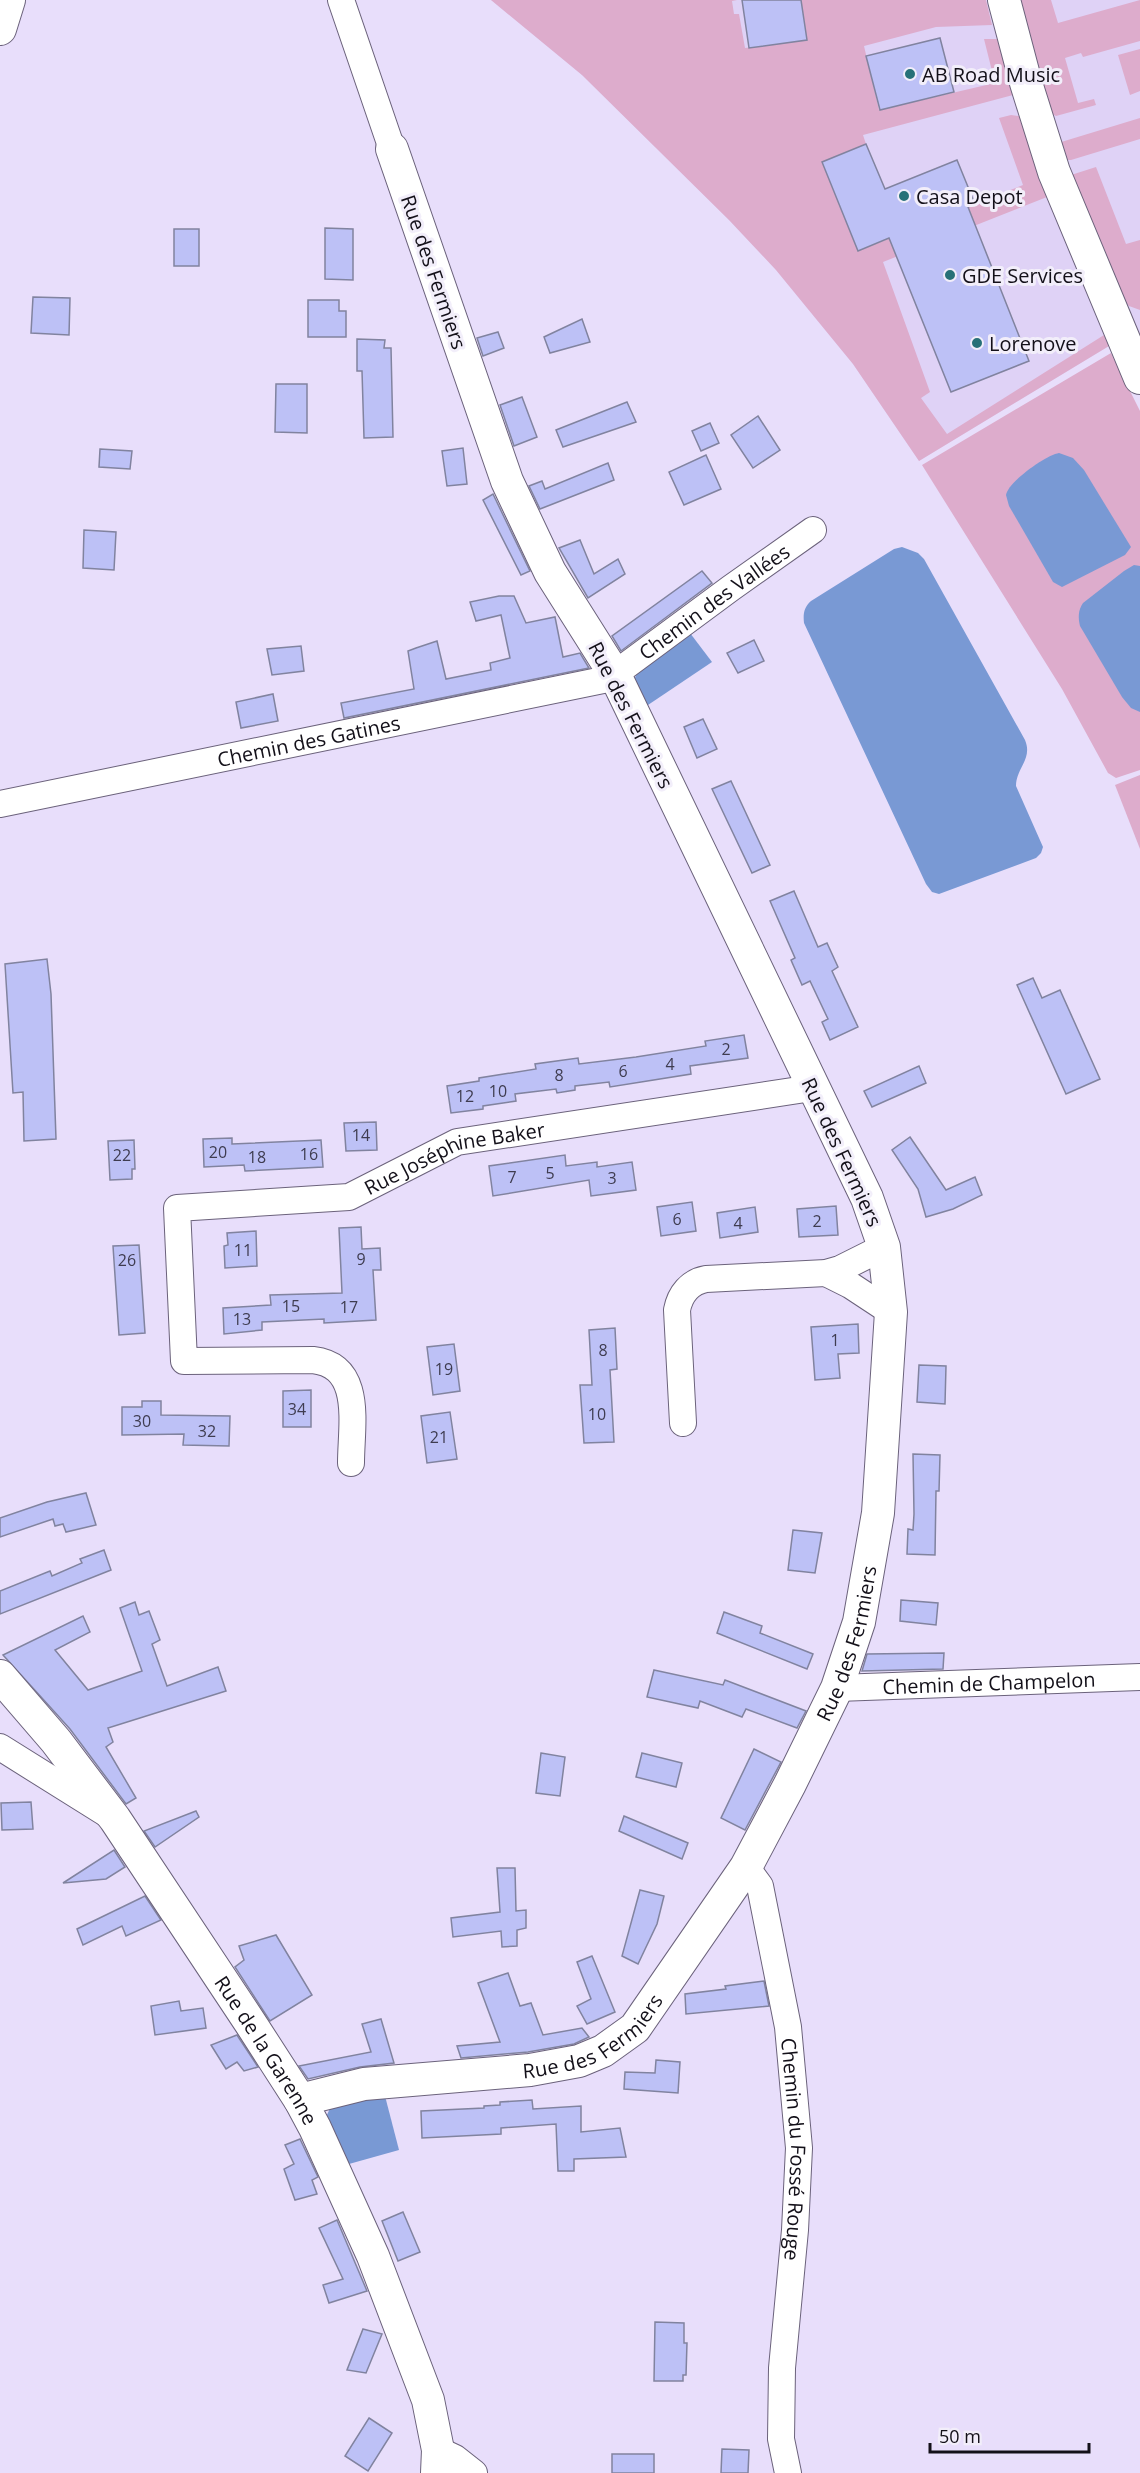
<svg xmlns="http://www.w3.org/2000/svg" width="1140" height="2473" font-family="'Open Sans',sans-serif">
<rect width="100%" height="100%" fill="#e8defb"/>
<path fill="#dfd2f6" d="M491,0H1140V359L1109,346L919,461L853,364L776,270L729,220L582,75Z"/>
<g fill="#ddaccc">
<path d="M491,0H737L732,1L734,14H739L745,48L807,40L801,0H986L992,25L936,27L864,46L879,110L995,83L984,39H997L1013,95L863,135L866,144L822,162L858,251L1023,185L999,118L1011,115L1019,116L1047,197L883,262L930,392L921,398L947,434L1104,335L1109,346L919,461L853,364L776,270L729,220L582,75Z"/>
<path d="M1014,0H1051L1058,23L1140,0V41L1083,57L1081,53L1065,58L1078,103L1094,99L1096,105L1056,116L1048,112Z"/>
<path d="M1140,49V91L1130,95L1118,55Z"/>
<path d="M1140,118V139L1071,160H1064L1058,143Z"/>
<path d="M1096,167L1126,244L1140,240V310L1129,306L1124,301L1071,175Z"/>
<path d="M1111,353L1140,411V770L1116,778L1108,773L1062,689L922,465Z"/>
<path d="M1140,775V849L1115,785Z"/>
</g>
<g fill="#7999d4">
<path d="M1059,453L1073,458L1084,470L1131,547L1125,555L1062,587L1053,582L1009,506L1006,495C1008,482 1046,455 1059,453Z"/>
<path d="M902,547L918,553L924,559L1025,740C1033,759 1016,768 1016,786L1043,847L1041,853L1036,858L939,894L932,892L926,884L804,623C803,614 804,607 811,601L894,549Z"/>
<path d="M1134,565L1140,566V712L1131,708L1122,697L1080,626C1078,618 1078,610 1083,603L1124,571Z"/>
<path d="M690,633L712,662L645,707L633,682L639,669Z"/>
<path d="M385,2096L399,2150L349,2164L326,2117L332,2104Z"/>
</g>
<g fill="#bdc1f6" stroke="#81839f" stroke-width="1.5">
<path d="M742,0H801L807,40L749,48Z"/>
<path d="M940,38L954,92L880,110L866,56Z"/>
<path d="M866,144L885,189L957,160L975,204L968,207L1029,361L951,392L889,238L858,251L822,162Z"/>
<path d="M325,228L353,229V280L325,279Z"/>
<rect x="174" y="229" width="25" height="37"/>
<path d="M33,297L70,298L69,335L31,333Z"/>
<path d="M308,300H339V311H346V337H308Z"/>
<path d="M582,319L590,342L550,353L544,337Z"/>
<path d="M498,332L504,348L483,356L477,338Z"/>
<path d="M357,339L385,340L384,348H391L393,437L364,438L362,371H357Z"/>
<path d="M276,384H307V433L275,432Z"/>
<path d="M522,397L537,437L514,446L500,405Z"/>
<path d="M627,402L636,422L563,447L556,430Z"/>
<path d="M758,416L780,450L753,468L731,435Z"/>
<path d="M710,423L719,443L701,451L692,431Z"/>
<path d="M463,448L467,484L447,486L442,451Z"/>
<path d="M100,449L132,451L130,469L99,467Z"/>
<path d="M706,455L721,489L684,505L669,472Z"/>
<path d="M608,463L614,480L540,509L529,486L542,481L545,489Z"/>
<path d="M493,494L530,571L521,575L483,500Z"/>
<path d="M84,530L116,532L114,570L83,568Z"/>
<path d="M580,540L594,574L618,559L625,574L588,598L559,548Z"/>
<path d="M702,571L712,583L621,651L612,636Z"/>
<path d="M499,596H514L526,623L555,617L563,657L580,653L589,668L344,718L341,703L414,689L408,651L416,648L437,641L446,679L491,670L490,663L510,658L501,615L476,621L470,602Z"/>
<path d="M754,640L764,661L738,673L727,653Z"/>
<path d="M301,646L304,671L272,675L267,649Z"/>
<path d="M273,694L278,721L241,728L236,702Z"/>
<path d="M703,719L717,749L697,758L684,727Z"/>
<path d="M731,781L770,865L752,873L712,789Z"/>
<path d="M794,891L818,947L827,943L838,967L832,971L858,1027L830,1040L822,1022L828,1019L810,981L802,985L791,960L795,958L770,901Z"/>
<path d="M47,959L51,994L56,1139L24,1141L23,1092L13,1093L5,964Z"/>
<path d="M1033,978L1042,998L1060,990L1100,1079L1066,1094L1017,985Z"/>
<path d="M744,1035L748,1058L690,1066L691,1074L610,1087L609,1082L575,1086V1090L557,1093L556,1089L515,1094L516,1101L483,1106V1109L451,1113L447,1086L479,1081V1078L536,1069L535,1064L578,1058L579,1064L636,1057L706,1046L705,1041Z"/>
<path d="M919,1066L926,1083L872,1107L864,1091Z"/>
<path d="M376,1122L377,1150L346,1151L344,1123Z"/>
<path d="M910,1137L946,1190L975,1177L982,1195L953,1209L926,1217L918,1189L892,1150Z"/>
<path d="M232,1138V1144L321,1140L323,1167L245,1171L244,1165L204,1167L203,1139Z"/>
<path d="M134,1140L135,1169H132V1179L110,1180L108,1141Z"/>
<path d="M565,1155L566,1166L597,1162V1167L632,1162L636,1190L591,1196L589,1180L493,1196L489,1166Z"/>
<path d="M692,1202L696,1231L661,1236L657,1207Z"/>
<path d="M836,1206L838,1235L799,1237L797,1209Z"/>
<path d="M755,1207L758,1232L720,1238L717,1213Z"/>
<path d="M361,1227L362,1249L380,1248L381,1270H373L376,1320L324,1323V1319L262,1322V1330L224,1334L223,1308L271,1305L270,1295L342,1293L339,1228Z"/>
<path d="M256,1231L257,1266L225,1268L224,1246L228,1245L227,1233Z"/>
<path d="M139,1245L145,1333L119,1335L113,1246Z"/>
<path d="M858,1324L859,1353L838,1354L840,1378L815,1380L811,1327Z"/>
<path d="M615,1328L617,1369L610,1370L614,1442L584,1443L580,1385H592L589,1330Z"/>
<path d="M454,1344L460,1391L433,1395L427,1347Z"/>
<path d="M919,1365L946,1366L945,1404L917,1402Z"/>
<path d="M311,1390V1427H283V1391Z"/>
<path d="M142,1401H161V1415L230,1416L229,1446L183,1445L184,1434L122,1435V1407H142Z"/>
<path d="M450,1412L457,1459L427,1463L421,1416Z"/>
<path d="M913,1454L940,1455L939,1491H936L935,1555L907,1554L908,1529L913,1530L914,1514Z"/>
<path d="M86,1493L96,1525L66,1532L63,1524L55,1526L53,1519L0,1537V1518L47,1502Z"/>
<path d="M793,1530L822,1533L815,1573L788,1570Z"/>
<path d="M104,1550L111,1570L0,1614V1591L50,1571L52,1576L82,1563L80,1559Z"/>
<path d="M901,1600L938,1603L936,1625L900,1621Z"/>
<path d="M135,1602L139,1615L149,1611L160,1640L152,1644L167,1686L218,1667L226,1691L108,1728L113,1742L106,1747L136,1798L126,1804L70,1729L3,1655L83,1616L90,1632L55,1650L88,1690L142,1671L120,1608Z"/>
<path d="M724,1612L762,1626L760,1633L813,1654L807,1669L717,1633Z"/>
<path d="M944,1653L943,1669L862,1671L867,1654Z"/>
<path d="M654,1670L723,1685L725,1680L806,1711L797,1728L746,1709L742,1717L700,1701L698,1708L647,1697Z"/>
<path d="M754,1749L781,1762L745,1830L721,1818Z"/>
<path d="M541,1753L565,1757L560,1796L536,1793Z"/>
<path d="M642,1753L682,1763L676,1787L636,1777Z"/>
<path d="M31,1802L33,1829L2,1830L1,1803Z"/>
<path d="M196,1811L199,1817L155,1847L144,1831Z"/>
<path d="M624,1816L688,1843L682,1859L619,1831Z"/>
<path d="M114,1850L125,1867L106,1879L63,1883Z"/>
<path d="M497,1868H515L516,1911L526,1910V1928L517,1930V1946L502,1947L501,1931L453,1937L451,1918L500,1912Z"/>
<path d="M640,1890L664,1896L657,1924L638,1964L622,1956Z"/>
<path d="M145,1896L161,1920L126,1936L122,1926L83,1945L77,1929Z"/>
<path d="M276,1935L312,1995L270,2021L235,1967L244,1960L239,1946Z"/>
<path d="M592,1956L615,2012L587,2024L577,2006L591,1999L577,1962Z"/>
<path d="M508,1973L520,2006L531,2003L543,2035L582,2028L589,2037L574,2044L528,2052L461,2058L457,2046L500,2042L478,1983Z"/>
<path d="M764,1981L769,2006L686,2014L685,1994L726,1989L725,1986Z"/>
<path d="M179,2001L181,2011L203,2008L206,2028L155,2035L151,2006Z"/>
<path d="M381,2019L394,2063L360,2067L308,2079L299,2066L371,2052L362,2024Z"/>
<path d="M237,2035L258,2067L244,2071L237,2062L226,2069L211,2045Z"/>
<path d="M656,2060L680,2062L678,2093L624,2089L625,2072L655,2073Z"/>
<path d="M532,2100L533,2109L581,2106V2132L620,2128L626,2157L574,2159V2171H558L556,2124L501,2128V2134L422,2138L421,2111L484,2108V2106L500,2105V2102Z"/>
<path d="M300,2139L318,2177L312,2180L317,2194L295,2200L284,2169L294,2164L285,2145Z"/>
<path d="M403,2212L420,2252L398,2261L382,2221Z"/>
<path d="M337,2220L367,2291L329,2303L323,2285L343,2279L319,2228Z"/>
<path d="M655,2322L684,2323V2343H687L686,2375H683V2381H654Z"/>
<path d="M363,2329L382,2334L366,2373L347,2370Z"/>
<path d="M369,2418L392,2433L368,2471L345,2456Z"/>
<path d="M722,2449L749,2450L748,2473H721Z"/>
<rect x="612" y="2454" width="42" height="19"/>
</g>
<g fill="none" stroke-linecap="round" stroke-linejoin="round">
<defs>
<g id="minor">
<path d="M341,0L392,149"/>
<path id="s1" d="M0,804L608,679L731,588L813,530"/>
<path d="M826,1273L850,1285L891,1312"/>
<path d="M683,1423L677,1310C680,1294 690,1282 706,1279L826,1273L840,1269L884,1247"/>
<path id="s2" d="M351,1463C351,1425 364,1366 313,1360L184,1361L177,1208L349,1197L457,1142L812,1088"/>
<path id="s3" d="M837,1688L1140,1677"/>
<path d="M0,1747L107,1814"/>
<path id="s4" d="M746,1867L760,1886L788,2027L799,2148L795,2230L782,2368L781,2439L788,2473"/>
<path d="M438,2450L455,2458L474,2473"/>
</g>
<g id="tertiary">
<path d="M1004,0L1026,83L1054,172L1140,378"/>
<path d="M0,29L9,0"/>
<path id="s5" d="M0,1676L56,1741L115,1819L251,2024L300,2100L315,2128L373,2256L428,2400L438,2450L437,2473"/>
<path id="s6" d="M300,2100L364,2084L530,2070L579,2061L603,2051L635,2028L746,1867L790,1784L837,1688L859,1622L878,1513L891,1312L884,1247L867,1198L615,675L550,572L507,481L392,149"/>
</g>
</defs>
<use href="#minor" stroke="#6b627b" stroke-width="28"/>
<use href="#tertiary" stroke="#6b627b" stroke-width="34"/>
<use href="#minor" stroke="#fff" stroke-width="26"/>
<use href="#tertiary" stroke="#fff" stroke-width="32"/>
</g>
<g fill="#277178" stroke="#f2eefa" stroke-width="2">
<circle cx="910" cy="74" r="6"/>
<circle cx="904" cy="196" r="6"/>
<circle cx="950" cy="275" r="6"/>
<circle cx="977" cy="343" r="6"/>
</g>
<g text-anchor="middle" dominant-baseline="central" stroke-width="6" stroke-linejoin="round" paint-order="stroke">
<g font-size="16" fill="#3e3c50">
<text x="726" y="1049">2</text>
<text x="670" y="1064">4</text>
<text x="623" y="1071">6</text>
<text x="559" y="1075">8</text>
<text x="498" y="1091">10</text>
<text x="465" y="1096">12</text>
<text x="361" y="1135">14</text>
<text x="218" y="1152">20</text>
<text x="309" y="1154">16</text>
<text x="122" y="1155">22</text>
<text x="257" y="1157">18</text>
<text x="550" y="1173">5</text>
<text x="512" y="1177">7</text>
<text x="612" y="1178">3</text>
<text x="677" y="1219">6</text>
<text x="817" y="1221">2</text>
<text x="738" y="1223">4</text>
<text x="243" y="1250">11</text>
<text x="361" y="1259">9</text>
<text x="127" y="1260">26</text>
<text x="291" y="1306">15</text>
<text x="349" y="1307">17</text>
<text x="242" y="1319">13</text>
<text x="835" y="1340">1</text>
<text x="603" y="1350">8</text>
<text x="444" y="1369">19</text>
<text x="297" y="1409">34</text>
<text x="597" y="1414">10</text>
<text x="142" y="1421">30</text>
<text x="207" y="1431">32</text>
<text x="439" y="1437">21</text>
</g>
<g font-size="20" fill="#131019" stroke="#f2eefa" text-anchor="start">
<text x="922" y="74">AB Road Music</text>
<text x="916" y="196">Casa Depot</text>
<text x="962" y="275">GDE Services</text>
<text x="989" y="343">Lorenove</text>
</g>
<g font-size="20" fill="#131019" stroke="#f2eefa">
<text transform="translate(434 272) rotate(71)">Rue des Fermiers</text>
<text stroke="none"><textPath href="#s1" startOffset="752">Chemin des Vallées</textPath></text>
<text transform="translate(631 715) rotate(63)">Rue des Fermiers</text>
<text stroke="none"><textPath href="#s1" startOffset="315">Chemin des Gatines</textPath></text>
<text transform="translate(842 1152) rotate(65)">Rue des Fermiers</text>
<text stroke="none"><textPath href="#s2" startOffset="692">Rue Joséphine Baker</textPath></text>
<text stroke="none"><textPath href="#s6" startOffset="790">Rue des Fermiers</textPath></text>
<text stroke="none"><textPath href="#s3" startOffset="152">Chemin de Champelon</textPath></text>
<text stroke="none"><textPath href="#s6" startOffset="306">Rue des Fermiers</textPath></text>
<text stroke="none"><textPath href="#s5" startOffset="460">Rue de la Garenne</textPath></text>
<text stroke="none"><textPath href="#s4" startOffset="290">Chemin du Fossé Rouge</textPath></text>
</g>
</g>
<path d="M930 2443v9h159v-9" fill="none" stroke="#131019" stroke-width="3"/>
<text x="939" y="2443" font-size="18" fill="#131019" stroke="#f2eefa" stroke-width="4.5" paint-order="stroke">50 m</text>
</svg>
